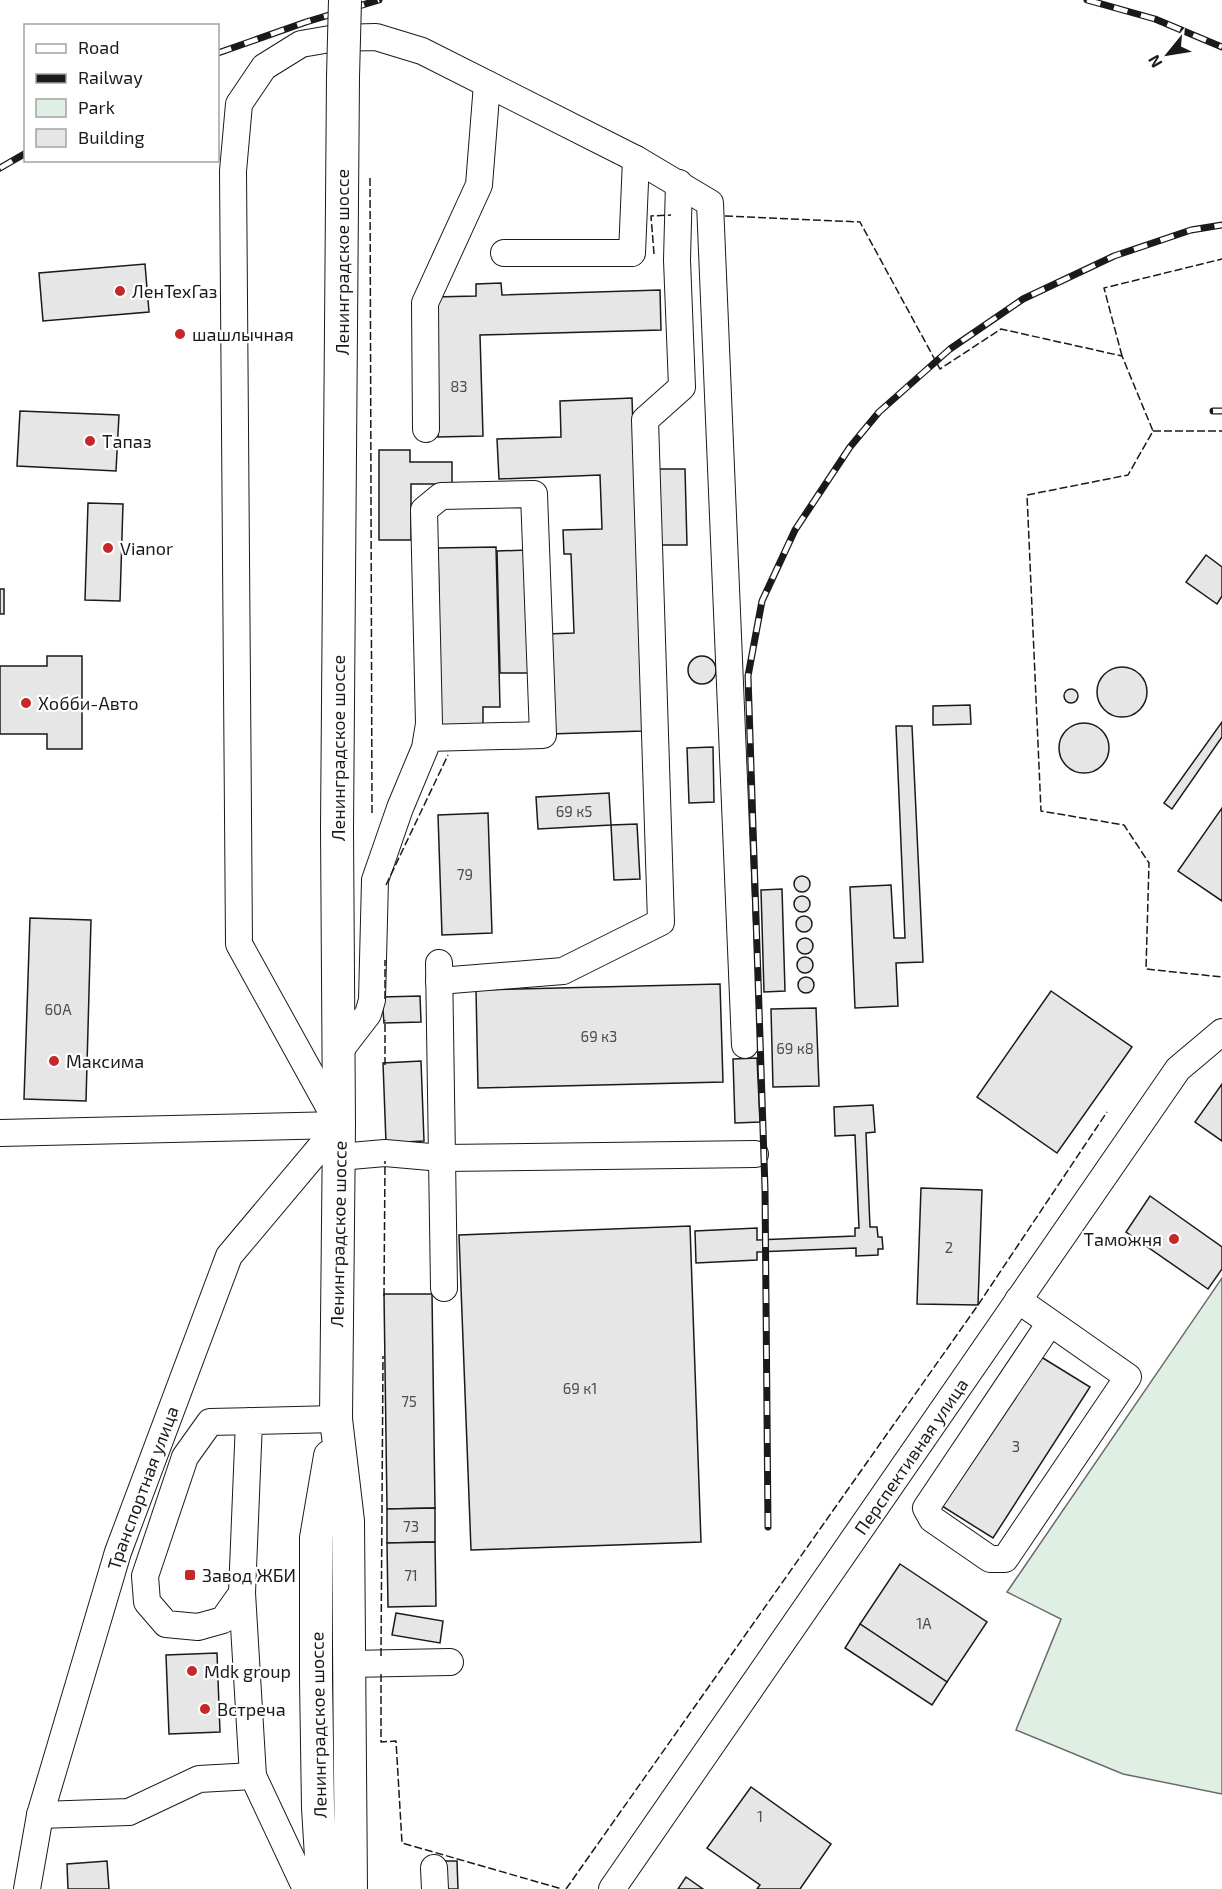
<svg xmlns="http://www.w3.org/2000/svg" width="1222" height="1889" font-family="'Exo 2',sans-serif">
<rect width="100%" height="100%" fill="#fff"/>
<path fill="#e0efe3" stroke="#6a6a6a" stroke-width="1.5" d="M1222,1278V1794L1123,1774L1016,1730L1061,1619L1007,1592Z"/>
<g fill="#e6e6e6" stroke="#1a1a1a" stroke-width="1.5">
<path d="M145,264L149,312L43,321L39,273Z"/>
<path d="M501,283L502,295L660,290L661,330L480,335L483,436L438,437L434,297L476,296V284Z"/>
<path d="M632,398L643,731L550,734L546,634L574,633L571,554H564L563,530L602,529L600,475L499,479L497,439L561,437L560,401Z"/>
<path d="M20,411L119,415L116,471L17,466Z"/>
<path d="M379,450H410V462H452V484H411V540H379Z"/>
<path d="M654,469H685L687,545H655Z"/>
<path d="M88,503L123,504L120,601L85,600Z"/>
<path d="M496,547L500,707H483V727L441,728L438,548Z"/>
<path d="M527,550L529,673H500L497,551Z"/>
<path d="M1206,555L1222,567V596L1217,604L1186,582Z"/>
<rect x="0" y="589" width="4" height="25"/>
<path d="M47,656H82V749H47V734H0V666H47Z"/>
<circle cx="702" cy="670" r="14"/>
<circle cx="1122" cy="692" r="25"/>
<circle cx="1071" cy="696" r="7"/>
<path d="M970,705L971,724L933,725V706Z"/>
<path d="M1222,722V737L1172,809L1164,803Z"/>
<circle cx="1084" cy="748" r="25"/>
<path d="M896,726H912L923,962L896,963L898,1006L855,1008L850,887L891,885L894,938H905Z"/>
<path d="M713,747L714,802L689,803L687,748Z"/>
<path d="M609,793L611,825L538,829L536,797Z"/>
<path d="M1222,808V901L1178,871Z"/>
<path d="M488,813L492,933L442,935L438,815Z"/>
<path d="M637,824L640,879L614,880L611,825Z"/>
<circle cx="802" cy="884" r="8"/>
<path d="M782,889L785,991L764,992L761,890Z"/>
<circle cx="802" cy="904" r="8"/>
<circle cx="804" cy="924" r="8"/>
<path d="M30,918L91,920L86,1101L24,1099Z"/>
<circle cx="805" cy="946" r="8"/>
<circle cx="805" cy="965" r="8"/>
<circle cx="806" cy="985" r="8"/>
<path d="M720,984L723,1082L478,1088L476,990Z"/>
<path d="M1051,991L1132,1047L1057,1153L977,1097Z"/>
<path d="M420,996L421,1022L384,1023L382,997Z"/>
<path d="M816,1008L819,1086L773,1087L771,1009Z"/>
<path d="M757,1058L760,1122L735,1123L733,1059Z"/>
<path d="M421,1061L424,1141L386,1143L383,1063Z"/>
<path d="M1222,1084V1141L1195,1122Z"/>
<path d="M873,1105L875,1132L866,1133L870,1227H877L878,1237H882L883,1249H878V1255L856,1256V1248L757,1252V1260L696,1263L695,1231L757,1228V1240L855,1236V1228H859L855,1135L835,1136L834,1107Z"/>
<path d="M921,1188L982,1190L978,1305L917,1304Z"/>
<path d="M1150,1196L1222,1247V1269L1208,1289L1126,1232Z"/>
<path d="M690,1226L701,1542L471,1550L459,1235Z"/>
<path d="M384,1294H432L435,1508L387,1509Z"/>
<path d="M1038,1355L1090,1387L993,1538L942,1506Z"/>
<path d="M435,1508V1542L387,1543V1509Z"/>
<path d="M435,1542L436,1606L388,1607L387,1543Z"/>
<path d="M900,1564L987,1622L947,1682L860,1624Z"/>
<path d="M396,1613L443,1621L440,1643L392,1635Z"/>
<path d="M860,1624L947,1682L932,1705L845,1648Z"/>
<path d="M217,1653L220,1732L169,1734L166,1655Z"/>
<path d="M751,1787L831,1844L800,1889H757L760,1885L707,1848Z"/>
<path d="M107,1861L109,1889H68L67,1864Z"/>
<path d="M441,1861H457L458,1889H442Z"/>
<path d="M686,1877L703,1889H678Z"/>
</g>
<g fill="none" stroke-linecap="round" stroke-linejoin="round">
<defs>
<g id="minor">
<path d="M504,253H632L636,159"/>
<path d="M426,429L425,303L479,185L487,84"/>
<path d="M439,963L444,1288"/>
<path d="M439,981L563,971L661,922L645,420L682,387L677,260L679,183"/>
<path d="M338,1053L368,1014L372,1000L375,880L400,808L425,748L429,724L424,510L441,496L534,494L543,735L427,738"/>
<path d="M339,1125L239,944L233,171L239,104L264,67L301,44L336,38L376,37L422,51L636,159L710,203L745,1045"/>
<path d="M0,1133L339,1125"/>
<path d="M339,1157L385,1153L442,1158L755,1154"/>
<path d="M1018,1300L1128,1377L1005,1559H990L932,1519L926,1508L1050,1323"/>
<path d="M249,1421L242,1593L223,1620L198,1627L166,1624L147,1602L145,1576L185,1457L210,1422L336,1419"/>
<path d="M242,1593L253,1776L306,1889"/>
<path d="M349,1664L450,1662"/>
<path d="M40,1815L129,1812L199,1779L253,1776"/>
<path d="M434,1868L435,1889"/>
<path id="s1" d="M27,1889L40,1815L118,1552L229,1256L339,1125"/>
<path id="s2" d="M612,1889L1178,1069L1222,1032"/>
</g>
<g id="major">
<path d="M343,77L337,828L339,1125L336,1419L348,1521L351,1889"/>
<path d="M323,1889L318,1808L316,1680V1538L330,1456"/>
</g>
</defs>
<use href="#minor" stroke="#1a1a1a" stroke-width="28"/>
<use href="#major" stroke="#1a1a1a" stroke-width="34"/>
<use href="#minor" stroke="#fff" stroke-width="26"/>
<use href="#major" stroke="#fff" stroke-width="32"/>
<defs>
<g id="rail">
<path d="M1087,0L1155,19L1222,47"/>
<path d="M218,53L306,22L379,0"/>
<path d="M0,168L26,153"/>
<path d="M1213,411H1222"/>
<path d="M768,1527L765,1189L748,676L762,601L795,530L850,447L879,412L950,349L1023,299L1114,256L1191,230L1222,225"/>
</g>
</defs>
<use href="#rail" stroke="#1a1a1a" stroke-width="7"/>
<use href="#rail" stroke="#fff" stroke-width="4.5" stroke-dasharray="14" stroke-linecap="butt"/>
<defs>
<path id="major-bridge" d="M343,77L345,0"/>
</defs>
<use href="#major-bridge" stroke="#1a1a1a" stroke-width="34" stroke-linecap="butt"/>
<use href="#major-bridge" stroke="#fff" stroke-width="32"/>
<g stroke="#1a1a1a" stroke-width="1.5" stroke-dasharray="8 3" stroke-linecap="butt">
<path d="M370,178L372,814"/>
<path d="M725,216L860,222L940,369L1001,329L1122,356L1153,431L1128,475L1027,495L1041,811L1124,825L1149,863L1146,969L1222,977"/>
<path d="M654,254L651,216L671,215"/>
<path d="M1122,356L1104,288L1222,259"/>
<path d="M1153,431H1222"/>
<path d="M386,885L448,755"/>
<path d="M385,999V960"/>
<path d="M385,1065V1020"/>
<path d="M384,1296L385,1161"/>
<path d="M381,1656L383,1356"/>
<path d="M381,1674V1742L396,1741L402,1843L562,1889"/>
<path d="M566,1889L978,1305L1107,1112"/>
</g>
</g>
<g fill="#c62828" stroke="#fff" stroke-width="2">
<circle cx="120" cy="291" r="6"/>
<circle cx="180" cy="334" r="6"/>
<circle cx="90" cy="441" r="6"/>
<circle cx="108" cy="548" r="6"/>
<circle cx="26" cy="703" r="6"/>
<circle cx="54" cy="1061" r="6"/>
<circle cx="1174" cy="1239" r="6"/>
<rect x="184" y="1569" width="12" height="12" rx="3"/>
<circle cx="192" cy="1671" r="6"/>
<circle cx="205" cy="1709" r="6"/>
</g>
<g text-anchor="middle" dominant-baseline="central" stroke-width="4.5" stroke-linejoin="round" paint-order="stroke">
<g font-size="15" fill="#4d4d4d">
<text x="459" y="386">83</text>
<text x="574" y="811">69 к5</text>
<text x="465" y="874">79</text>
<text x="58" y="1009">60А</text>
<text x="599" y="1036">69 к3</text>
<text x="795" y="1048">69 к8</text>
<text x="949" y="1247">2</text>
<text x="580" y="1388">69 к1</text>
<text x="409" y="1401">75</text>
<text x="1016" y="1446">3</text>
<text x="411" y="1526">73</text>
<text x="411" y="1575">71</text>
<text x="924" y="1623">1А</text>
<text x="760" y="1816">1</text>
</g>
<g font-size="18" fill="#1a1a1a" stroke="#fff">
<text transform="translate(342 262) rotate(-90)">Ленинградское шоссе</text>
<text transform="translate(338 748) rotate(-90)">Ленинградское шоссе</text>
<text transform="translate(338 1234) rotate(-89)">Ленинградское шоссе</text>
<text stroke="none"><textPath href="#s2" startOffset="526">Перспективная улица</textPath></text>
<text stroke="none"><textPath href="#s1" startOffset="418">Транспортная улица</textPath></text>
<text transform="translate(318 1725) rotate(-91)">Ленинградское шоссе</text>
</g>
<g font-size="18" fill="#1a1a1a" stroke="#fff" text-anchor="start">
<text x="132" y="291">ЛенТехГаз</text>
<text x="192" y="334">шашлычная</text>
<text x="102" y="441">Тапаз</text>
<text x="120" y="548">Vianor</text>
<text x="38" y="703">Хобби-Авто</text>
<text x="66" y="1061">Максима</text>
<text x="1162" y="1239" text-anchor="end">Таможня</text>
<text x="202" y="1575">Завод ЖБИ</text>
<text x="204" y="1671">Mdk group</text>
<text x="217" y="1709">Встреча</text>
</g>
</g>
<rect x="24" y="24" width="195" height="138" fill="#ffffff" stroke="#a3a3a3" stroke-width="1.5"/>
<rect x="36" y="44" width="30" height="9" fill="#ffffff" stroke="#a3a3a3" stroke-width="1.5"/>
<text x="78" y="54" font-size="18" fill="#1a1a1a">Road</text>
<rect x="36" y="74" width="30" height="9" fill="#1a1a1a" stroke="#a3a3a3" stroke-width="1.5"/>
<text x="78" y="84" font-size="18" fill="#1a1a1a">Railway</text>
<rect x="36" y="99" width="30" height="18" fill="#e0efe3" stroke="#a3a3a3" stroke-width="1.5"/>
<text x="78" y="114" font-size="18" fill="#1a1a1a">Park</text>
<rect x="36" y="129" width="30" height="18" fill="#e6e6e6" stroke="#a3a3a3" stroke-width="1.5"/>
<text x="78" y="144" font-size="18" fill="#1a1a1a">Building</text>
<g transform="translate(1168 54) rotate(240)" stroke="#ffffff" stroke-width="4.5" paint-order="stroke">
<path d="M0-4.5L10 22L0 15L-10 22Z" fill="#1a1a1a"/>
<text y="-9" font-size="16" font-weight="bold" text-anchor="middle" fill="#1a1a1a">N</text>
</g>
</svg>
